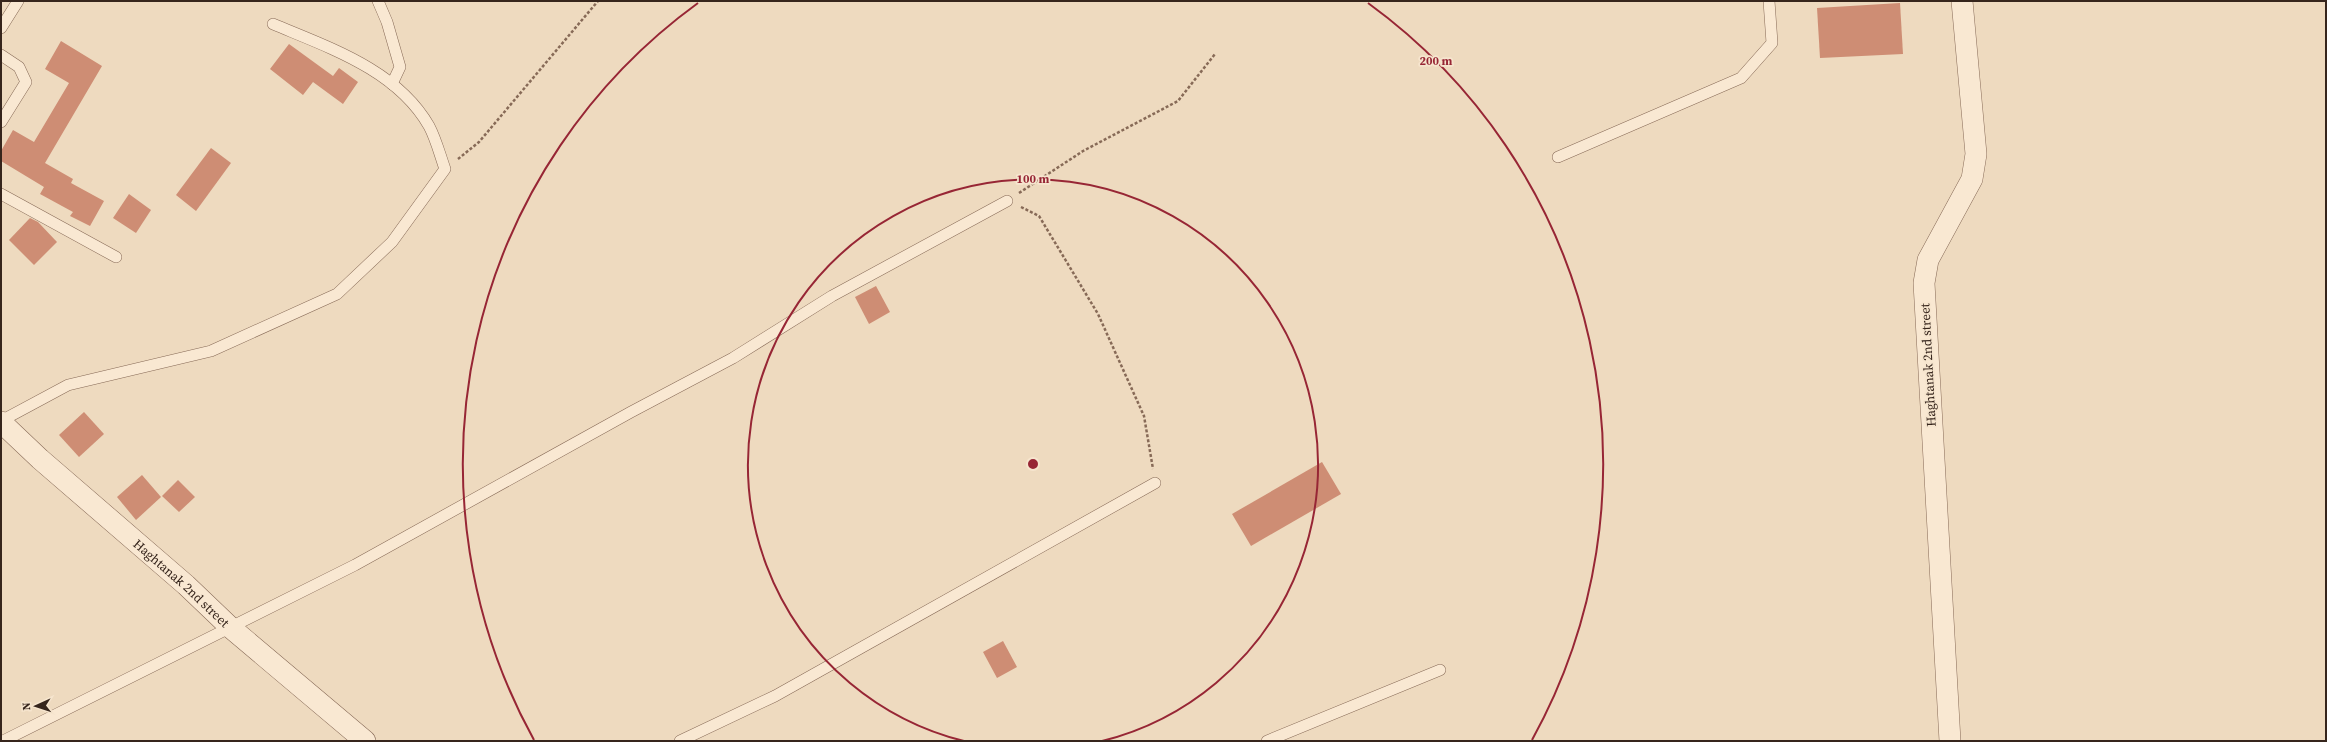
<svg xmlns="http://www.w3.org/2000/svg" width="2327" height="742" font-family="'Source Serif 4',serif">
<rect width="100%" height="100%" fill="#eedabf"/>
<g fill="#ce8d74">
<path d="M1900,3L1903,54L1820,58L1817,8Z"/>
<path d="M61,41L102,66L45,163L73,179L71,183L104,201L90,226L70,216L73,212L40,194L44,187L1,161V151L13,130L34,142L69,83L45,69Z"/>
<path d="M289,44L333,76L339,68L358,82L343,104L313,82L303,95L270,69Z"/>
<path d="M211,148L231,163L196,211L176,195Z"/>
<path d="M129,194L151,210L136,233L113,218Z"/>
<path d="M30,218L38,222L57,242L34,265L9,240Z"/>
<path d="M876,286L890,312L869,324L855,297Z"/>
<path d="M84,412L104,434L79,457L59,435Z"/>
<path d="M1322,462L1341,494L1251,546L1232,514Z"/>
<path d="M142,475L161,497L136,520L117,497Z"/>
<path d="M178,480L195,497L179,512L162,496Z"/>
<path d="M1003,641L1017,667L997,678L983,652Z"/>
</g>
<g fill="none" stroke-linecap="round" stroke-linejoin="round">
<defs>
<g id="service">
<path d="M378,1L387,22L400,67L392,84"/>
<path d="M1,28L18,1"/>
<path d="M1,55L19,67L26,82L1,122"/>
<path d="M1558,157L1741,78L1772,43L1769,1"/>
<path d="M1,194L116,257"/>
<path d="M1,421L68,385L211,351L337,294L392,242L445,169C440,155 436,139 429,126C397,70 330,48 273,24"/>
<path d="M3,741L355,565L631,412L733,358L832,296L1007,201"/>
<path d="M680,741L775,696L1155,483"/>
<path d="M1267,741L1440,670"/>
</g>
<g id="minor">
<path id="s1" d="M1,422L40,459L186,585L231,628L365,741"/>
<path d="M1950,741L1924,283L1928,260L1972,179L1976,154L1962,1"/>
</g>
</defs>
<use href="#service" stroke="#876a57" stroke-width="12"/>
<use href="#minor" stroke="#876a57" stroke-width="22"/>
<g stroke="#876a57" stroke-width="2.5" stroke-dasharray="3 2" stroke-linecap="butt">
<path d="M458,159L479,142L598,1"/>
<path d="M1019,193L1083,151L1178,101L1215,54"/>
<path d="M1021,207L1039,216L1098,314L1144,416L1153,469"/>
</g>
<use href="#service" stroke="#f9e8d2" stroke-width="11"/>
<use href="#minor" stroke="#f9e8d2" stroke-width="21"/>
</g>
<g fill="none" stroke="#972635" stroke-width="2">
<path d="M964 741A285 285 0 1 1 1102 741"/>
<path d="M534 740A570 570 0 0 1 698 3M1368 3A570 570 0 0 1 1532 740"/>
</g>
<g text-anchor="middle" dominant-baseline="central" stroke-width="3.5" stroke-linejoin="round" paint-order="stroke">
<g font-size="13" fill="#36251c" stroke="#f6e5ce">
<text transform="translate(1928 365) rotate(-93)">Haghtanak 2nd street</text>
<text stroke="none"><textPath href="#s1" startOffset="242">Haghtanak 2nd street</textPath></text>
</g>
</g>
<circle cx="1033" cy="464" r="6" fill="#972635" stroke="#f6e5ce" stroke-width="2"/>
<g font-size="12" text-anchor="middle" font-weight="bold" fill="#972635" stroke="#f6e5ce" stroke-width="3.5" stroke-linejoin="round" paint-order="stroke">
<text x="1436" y="65">200 m</text>
<text x="1033" y="183">100 m</text>
</g>
<rect width="2327" height="742" fill="none" stroke="#36251c" stroke-width="4"/>
<g transform="translate(36 706) rotate(267)" stroke="#f6e5ce" stroke-width="3" paint-order="stroke">
<path d="M0-3L7 15L0 10L-7 15Z" fill="#36251c"/>
<text y="-6" font-size="11" font-weight="bold" text-anchor="middle" fill="#36251c">N</text>
</g>
</svg>
